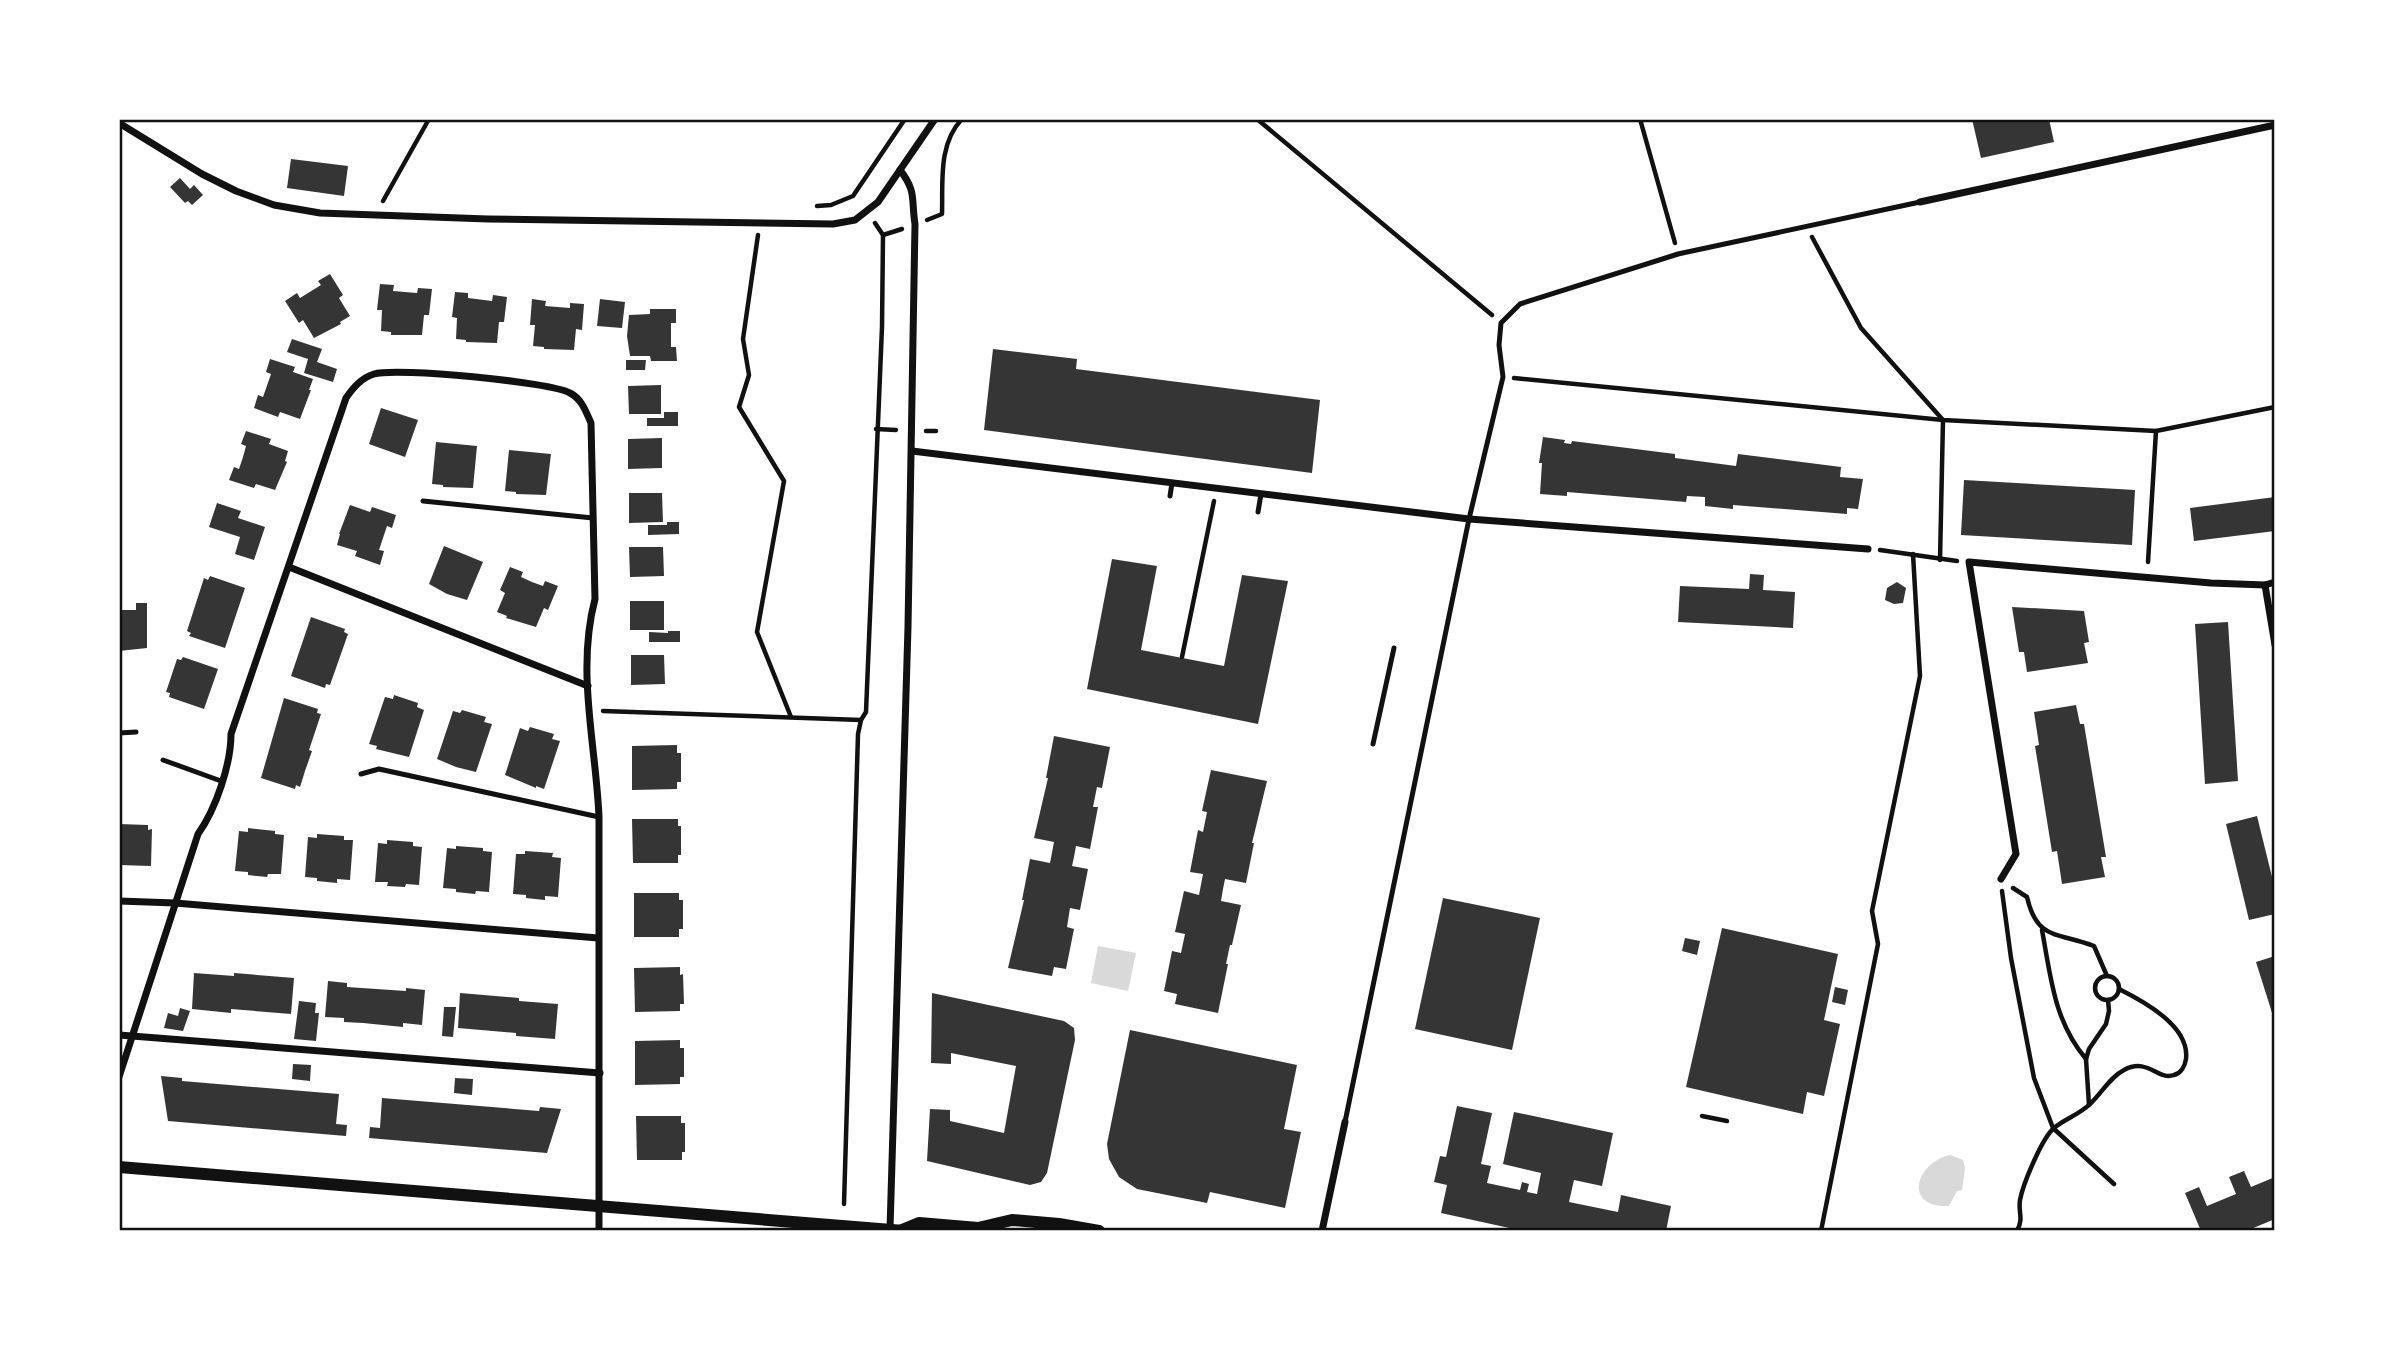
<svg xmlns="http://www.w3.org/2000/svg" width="2394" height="1350" font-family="Roboto,sans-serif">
<rect width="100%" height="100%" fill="#fff"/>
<g fill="#d9d9d9">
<path d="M1098,946L1136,953L1128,991L1091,983Z"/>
<path d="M1950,1155L1963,1160L1965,1168L1962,1190L1957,1191L1949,1206C1903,1208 1915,1163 1950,1155Z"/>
</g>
<g fill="#353535">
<path d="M1972,119H2049L2054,142L1981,158Z"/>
<path d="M291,159L348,166L344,196L287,188Z"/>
<path d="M180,178L190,189L194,185L203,195L192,205L188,201L185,203L170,187Z"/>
<path d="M330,274L343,295L339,298L350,316L340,322L341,324L314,338L303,320L299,323L285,301L297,293L300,298L321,285L318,281Z"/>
<path d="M380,284L394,285L393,291L417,293L418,288L432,289L429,315H424L422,335H391V332L381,331L382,310H377Z"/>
<path d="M455,292L468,293V298L492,301L493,295L507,297L504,322H499L497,343L466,342V340L456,339L457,318L452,317Z"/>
<path d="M532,299L546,301L545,306L570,308V303L584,304L582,330L576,329L574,350L544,349V347L533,346L535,325H530Z"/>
<path d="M600,299L625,302L622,328L597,326Z"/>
<path d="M650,309H676V323H671V347H676L677,361H651L650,356H630L627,336L629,315L650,314Z"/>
<path d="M292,339L322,349L317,362L337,369L333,382L304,373L308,359L287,352Z"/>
<path d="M993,349L1077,359L1076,369L1320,400L1312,473L984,430Z"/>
<path d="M270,359L295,367L293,372L313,379L309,390H311L300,419L280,412L278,417L254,408L258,395L263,397L271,374L266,372Z"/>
<path d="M626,360H646L645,370H626Z"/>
<path d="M661,385V414H629L628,386Z"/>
<path d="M381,408L418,420L405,457L369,444Z"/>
<path d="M664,412H678V426H647V418H664Z"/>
<path d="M246,431L271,439L269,444L288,451L285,461L287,462L275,490L256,484L254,488L229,480L234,467L239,469L243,457L246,446L241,444Z"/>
<path d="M1543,437L1565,440L1564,443L1571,444L1572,441L1675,454V458L1736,466L1738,454L1841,467L1840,477L1863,479L1858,509L1847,508V514L1733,505V509L1705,506V497L1687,496L1686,502L1567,492V496L1540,494L1542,463H1539Z"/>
<path d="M662,438V468L628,469V439Z"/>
<path d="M436,442L477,446L473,488L443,487V485L432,484Z"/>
<path d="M509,450L551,454L546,495L516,494V492L505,491Z"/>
<path d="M1964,480L2135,490L2132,545L1961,535Z"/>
<path d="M629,493H662L663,522L629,523Z"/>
<path d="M2275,497V531L2194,541L2190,508Z"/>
<path d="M217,503L241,511L238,518L265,527L254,560L235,554L240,537L209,527Z"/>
<path d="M350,505L370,512L372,507L396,515L392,528L387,526L379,550L384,551L380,565L355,556L357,551L337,545L340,534H339Z"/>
<path d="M667,522H679V534L648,535V525H667Z"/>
<path d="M444,546L483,562L467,600L447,594L429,584Z"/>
<path d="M629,547H663L664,576L630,577Z"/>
<path d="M1112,559L1157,566L1141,650L1224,666L1242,575L1288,581L1258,724L1087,689Z"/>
<path d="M510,567L523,572L521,577L532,582L543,586L545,581L558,586L548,610L544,608L536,627L506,618L507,616L497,612L505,593L500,590Z"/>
<path d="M1750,574L1764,575L1763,590L1795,592L1793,628L1678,622L1680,586L1749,589Z"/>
<path d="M210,576L245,588L225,648L189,636L191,633L187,631L204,578L208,580Z"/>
<path d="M1897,582L1906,588L1903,603L1894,604L1885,600L1887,588Z"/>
<rect x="630" y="601" width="34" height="29"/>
<path d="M136,603H147V648L119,651V610H136Z"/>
<path d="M2012,607L2084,611L2089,642L2084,643L2088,663L2027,672L2024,652H2019Z"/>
<path d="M311,617L345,629L344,632L348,634L330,685L326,684L325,688L291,676Z"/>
<path d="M2228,622L2238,781L2205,784L2195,624Z"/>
<path d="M668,631H680V642H649V632L668,633Z"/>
<path d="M631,655H664L665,684L631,685Z"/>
<path d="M183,657L218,669L204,709L169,697L170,693L166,692L177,659L181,660Z"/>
<path d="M394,695L418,703L417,707L424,710L409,757L376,749L377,746L369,744L385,697L393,699Z"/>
<path d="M284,698L318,709L317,713L321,714L309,750L312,751L305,771L300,787L296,785L295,789L261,778Z"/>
<path d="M2076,705L2080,724H2084L2106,857H2101L2105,877L2062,884L2057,851L2052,852L2035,746L2039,745L2034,712Z"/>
<path d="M462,710L486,717L484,722L492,724L476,772L456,767L437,759L453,711L460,713Z"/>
<path d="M530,727L554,734L552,739L560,741L544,789L536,786V788L505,775L520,728L528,731Z"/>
<path d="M1054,736L1110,747L1102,788L1097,787L1093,807H1098L1090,849L1076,846L1074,857L1072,866L1088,869L1080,910L1070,908L1067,927L1074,929L1066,969L1054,967L1052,976L1008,968L1024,900H1022L1030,859L1050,863L1054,842L1034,838L1048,778H1046Z"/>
<path d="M677,745V753H681V782H677V789L632,790V746Z"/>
<path d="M1211,770L1267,781L1252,843H1254L1246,883L1225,879L1223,889L1221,901L1241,905L1232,945H1230L1226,964H1228L1218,1013L1175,1004L1177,994L1164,991L1172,951L1181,953L1185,934L1175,932L1184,891L1199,895L1203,874L1190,872L1198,830L1203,832L1207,812L1202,811Z"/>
<path d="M2257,816L2275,889V914L2249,920L2226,824Z"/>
<path d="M632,819H678V826H681V855H678V863H633Z"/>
<path d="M119,824L148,825V830L152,829L151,866L119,865Z"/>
<path d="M248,828L275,831V834L284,835L281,874H268L267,877L257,876L248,875V872L235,871L239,831L248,832Z"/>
<path d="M317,834L344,836V840H353L350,880L337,879V883L317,881V878L305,877L308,837L317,838Z"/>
<path d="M387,840L413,842V846L422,847L419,885L406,884L405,887L387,886L388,882H375L378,843L387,844Z"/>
<path d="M456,846L483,848V851L492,852L489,892L476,891L475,894L456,892V889L443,888L447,848L456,849Z"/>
<path d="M525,851L553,853L552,857L561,858L558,897L545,896V900L535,899L526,898V895L513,894L516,854H525Z"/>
<path d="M634,893H679V900H683V929H679V937H634Z"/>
<path d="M1443,898L1540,918L1512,1050L1415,1029Z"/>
<path d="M1722,928L1838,954L1824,1020L1840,1024L1824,1096L1807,1092L1803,1114L1686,1087Z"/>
<path d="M1685,938L1700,941L1697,955L1682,951Z"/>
<path d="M2275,956V1019H2274L2256,962Z"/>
<path d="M680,967V975L683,974L684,1004H680V1011L635,1012L634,968Z"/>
<path d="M194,973L234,976V973L294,978L291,1014L231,1009V1013L192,1009Z"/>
<path d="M328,981L347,983V987L406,991V988L425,990L422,1025L403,1023V1027L363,1023L344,1022V1018L325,1017Z"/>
<path d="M1835,987L1848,990L1845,1005L1832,1002Z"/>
<path d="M460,993L519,998V1001L558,1004L555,1039L516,1036V1033L458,1028Z"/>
<path d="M932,993L1064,1021L1074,1028L1075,1040L1047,1173L1041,1182L1030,1185L927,1161L930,1109L950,1110V1121L1004,1133L1016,1066L951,1053V1064L931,1063Z"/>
<path d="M299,1001L316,1003L315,1013H319L316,1041L294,1039Z"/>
<path d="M444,1007H456L453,1037L442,1036Z"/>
<path d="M180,1008L190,1011L183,1031L164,1028L168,1013L178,1016Z"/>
<path d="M1130,1030L1297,1065L1284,1129L1301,1132L1285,1208L1210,1192L1207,1203L1137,1189L1119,1177L1109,1159L1107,1144Z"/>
<path d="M680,1040V1048H684V1077H680V1084L635,1085V1041Z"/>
<path d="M293,1064L311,1065L310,1081L292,1079Z"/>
<path d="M161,1076L182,1078V1081L339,1094L336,1124L347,1125L346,1136L168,1121Z"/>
<path d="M455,1078L473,1079L472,1095L454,1093Z"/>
<path d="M382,1098L539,1111L540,1107L561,1109L547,1153L369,1138L370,1127L380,1128Z"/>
<path d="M1457,1106L1492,1113L1481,1164L1491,1166L1487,1183L1520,1190L1522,1182L1529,1184L1527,1192L1537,1194L1541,1173L1503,1164L1514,1112L1613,1133L1602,1186L1574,1180L1569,1202L1618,1212L1621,1195L1671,1206L1666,1231H1523L1441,1213L1447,1185L1434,1182L1440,1156L1446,1157Z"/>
<path d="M636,1116H681V1123H685V1152H682V1160H637Z"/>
<path d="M2244,1171L2251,1187L2275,1177V1219L2246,1231H2201L2185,1193L2199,1187L2207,1206L2236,1194L2229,1177Z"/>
</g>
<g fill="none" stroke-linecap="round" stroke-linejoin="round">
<g stroke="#111" stroke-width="4.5">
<path d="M1257,119L1492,315"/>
<path d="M1640,119L1675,243"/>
<path d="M383,201L429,119"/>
<path d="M817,206L831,205L853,196L905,119"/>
<path d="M927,220L942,214C943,182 938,144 962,119"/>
<path d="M758,235L743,339L749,375L739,407L784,481L757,632L791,717"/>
<path d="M883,235L902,229"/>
<path d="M1812,237L1861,328L1943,420L1940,560"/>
<path d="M1514,378L1943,420L2156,431L2275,407"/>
<path d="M876,429L896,430"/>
<path d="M926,431H936"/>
<path d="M1880,550L1957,561"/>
<path d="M2148,562L2156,431"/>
<path d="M1182,657L1214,501"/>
<path d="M603,711L861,720"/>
<path d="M2013,888L2027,897C2037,941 2058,932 2094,946L2107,976"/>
<path d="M2002,891L2011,958L2034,1078L2053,1128L2114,1184"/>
<path d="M2042,930C2051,978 2054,1021 2086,1059"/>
<circle cx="2107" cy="988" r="12"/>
<path d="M2089,1105L2086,1059L2089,1049L2106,1024L2109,1011L2108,1000"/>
<path d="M1702,1116L1727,1121"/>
<path d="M844,1204L858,734L861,720L866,712L882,327L883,235L875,223"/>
<path d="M1821,1231L1878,944L1872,911L1920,676L1913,554"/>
<path d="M2017,1231C2024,1217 2018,1214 2020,1200C2023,1184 2042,1138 2054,1128C2065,1119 2080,1114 2090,1104C2101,1094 2110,1077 2124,1070C2148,1057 2158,1081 2174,1075C2181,1073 2185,1066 2186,1059C2190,1026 2143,1001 2119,989"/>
</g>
<g stroke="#111" stroke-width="5">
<path d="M1170,496L1172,483"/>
<path d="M423,501L593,518"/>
<path d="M1258,512L1261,494"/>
<path d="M119,733L136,732"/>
<path d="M1373,744L1394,648"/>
<path d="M163,760L221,781"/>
<path d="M361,774L379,769L599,817"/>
<path d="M1345,1122L1469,519L1503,377L1499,345L1501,323L1520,304L1678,254L1920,202"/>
</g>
<g stroke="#111" stroke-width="7">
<path d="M119,123L202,174L236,191L274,205L320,213L488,219L833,224L855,220L878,202L935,119"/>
<path d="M1920,202L2275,125"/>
<path d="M912,451L1469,519L1868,549"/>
<path d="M289,567L588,686"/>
<path d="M2265,585L2275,645"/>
<path d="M2001,879L2016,854L1969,562L2211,583L2265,585L2275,582"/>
<path d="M119,901L175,903L598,938"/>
<path d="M119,1035L600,1073"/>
<path d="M119,1077L198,834C216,809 231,764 231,734L346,398C353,388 361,378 374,374C396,367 551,382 570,393C582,399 586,412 591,423L595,599C576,671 596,745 599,817V1231"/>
<path d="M890,1229L908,627L915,224C911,199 917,192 900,170"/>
<path d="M1322,1231L1345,1122"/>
</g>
<g stroke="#111" stroke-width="12">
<path d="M119,1167L904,1231"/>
<path d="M902,1230L919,1223L978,1228L1012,1220L1059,1224L1099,1231"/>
</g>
</g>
<rect width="2394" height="1350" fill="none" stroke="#ffffff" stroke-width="242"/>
<rect x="121" y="121" width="2152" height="1108" fill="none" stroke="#111" stroke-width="2.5"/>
</svg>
